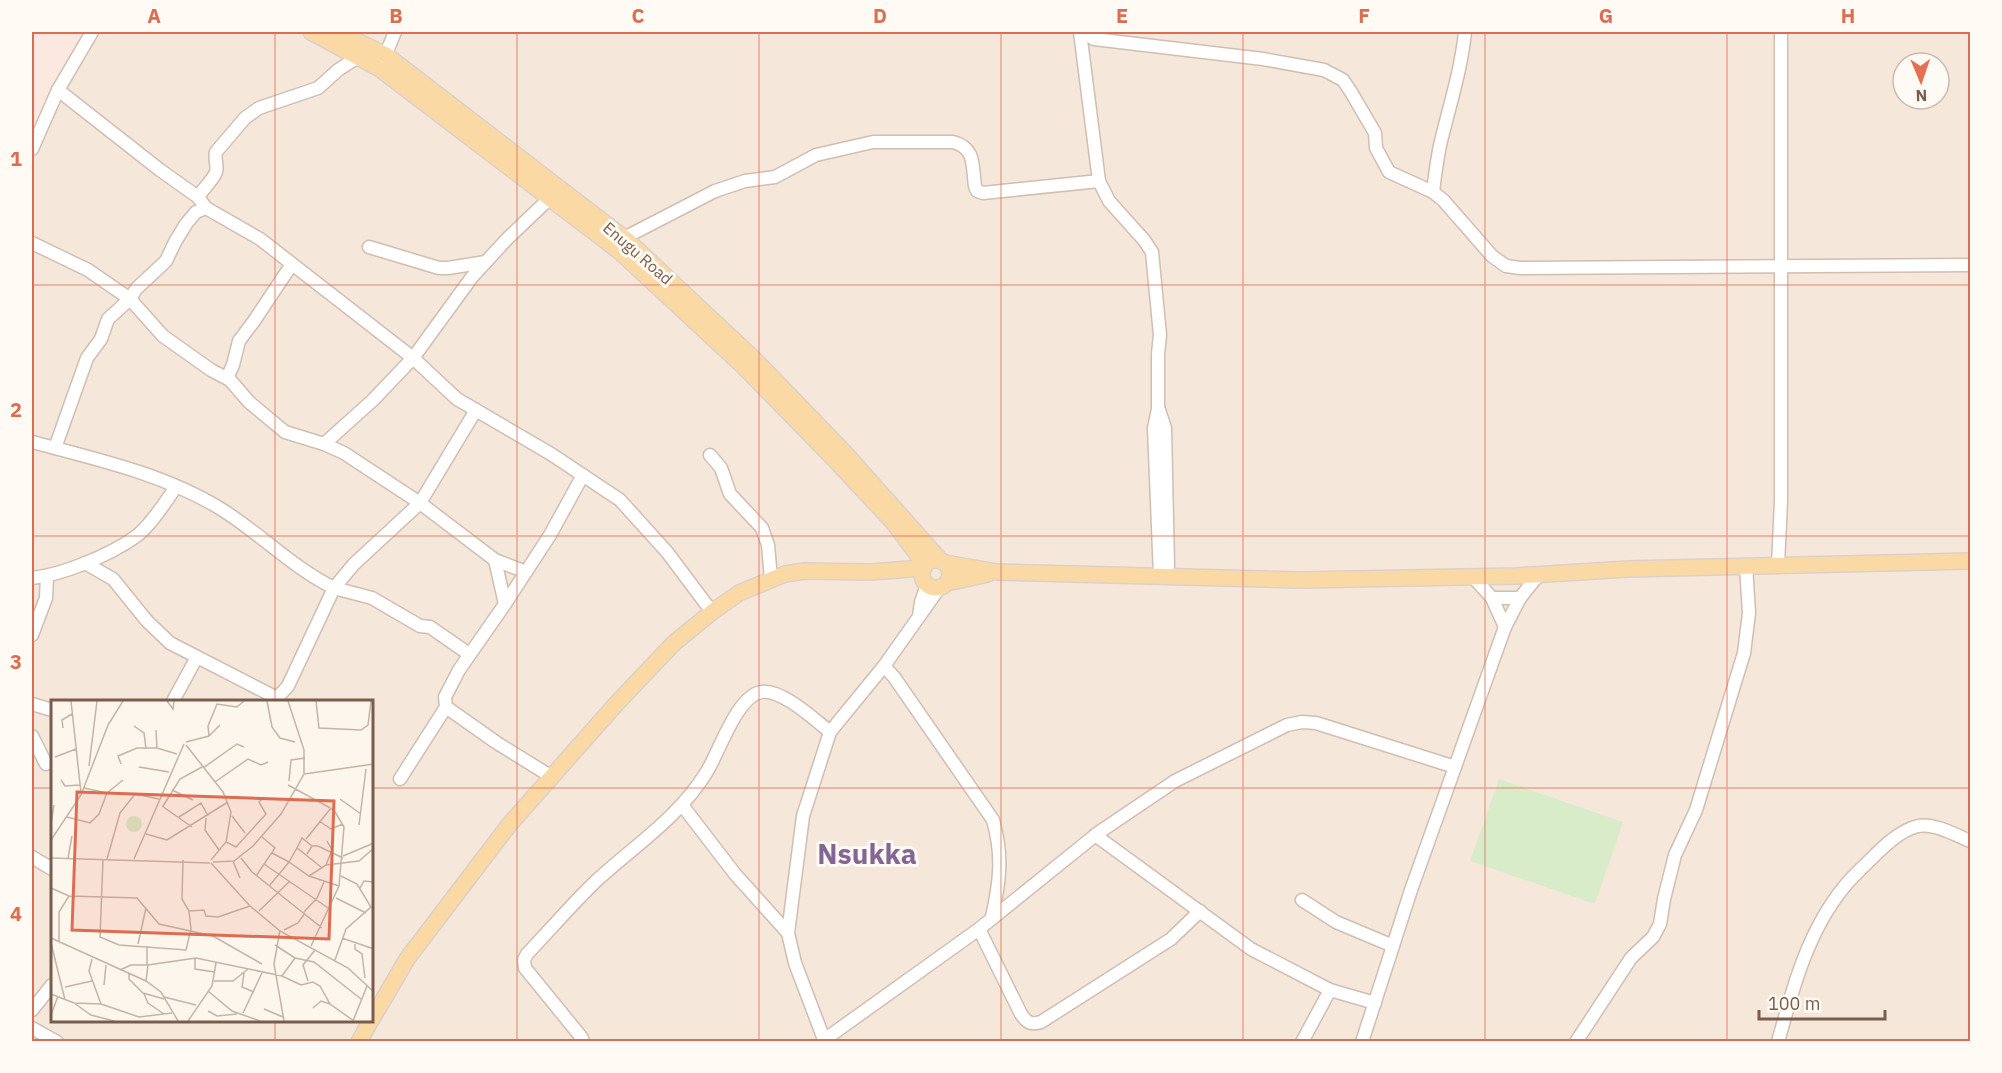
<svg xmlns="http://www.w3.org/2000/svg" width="2002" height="1073" font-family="'IBM Plex Sans',sans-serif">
<rect width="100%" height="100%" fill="#fdf6ec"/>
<path fill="#f5e8da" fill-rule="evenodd" d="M32,32H1970V1041H32ZM1903,63H1939V99H1903ZM52,701H372V1020H52Z"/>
<path fill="#fde8e0" d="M32,32H86L32,133Z"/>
<path fill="#d8ecc9" d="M1499,779L1623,822L1595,904L1470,861Z"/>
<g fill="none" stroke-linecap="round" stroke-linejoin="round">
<defs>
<g id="minor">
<path d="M1080,32L1099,181L1109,201L1144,240L1152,252L1160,335L1158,354V409L1154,428L1160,576"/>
<path d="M1084,32L1094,39L1263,59L1324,70L1343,80L1351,92L1375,133L1376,148L1389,172L1433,192L1443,200L1492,256L1506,266L1520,268L1970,265"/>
<path d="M383,61L395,32"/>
<path d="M58,90L160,170L198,197L206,208L260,239L413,358L457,399L551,454L620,500L667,552L712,612"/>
<path d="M32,149L58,90L92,32"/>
<path d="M1433,192C1435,175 1437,158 1441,141C1450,104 1461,70 1465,32"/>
<path d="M198,197C203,189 213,180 216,172C218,165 214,159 216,152L245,118L259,108L318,88L338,70L358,57"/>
<path d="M624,238L715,191L745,181L775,177L816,155L873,142H953C976,148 972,166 975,186L977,191L983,193L1099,181"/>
<path d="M32,243L88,270L130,299L163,336L211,370L230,380L249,402L285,432L324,444L344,453L420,503L495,560L526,572"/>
<path d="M369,247L439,268H448L486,262"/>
<path d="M227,378L233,365L239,341L254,321L292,264"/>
<path d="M1159,410L1165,428L1168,566"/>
<path d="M32,442C96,459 164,474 221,509C261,534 293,568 334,588L354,564L420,503L476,410"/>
<path d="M324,444L373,400L413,358L472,277L507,239L550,198"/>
<path d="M55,448L87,358L101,339L108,319L130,299L136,289L166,261L175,242L186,224L196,212L206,208"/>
<path d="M710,455L721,468L730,494L762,528L768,545L771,579"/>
<path d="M495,560L505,604"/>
<path d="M85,563L113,579L147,621L170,643L277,698L288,686L334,588L372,598L420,626L430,627L469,654"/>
<path d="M1778,565L1781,501V32"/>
<path d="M1473,577L1492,598L1505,627"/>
<path d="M32,578C62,575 110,555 135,537C149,528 166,501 176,487"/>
<path d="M1492,598H1520"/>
<path d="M919,616L921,602L927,585"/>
<path d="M32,635L46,598L47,576"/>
<path d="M884,666L894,677L993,820C1003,855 1000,881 992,917"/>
<path d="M173,701L197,657"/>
<path d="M32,704L52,710"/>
<path d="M32,736L46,764"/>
<path d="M552,777L497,743L446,707L445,697L459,670L505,604L550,535L583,475"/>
<path d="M400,779L446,707"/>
<path d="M682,805L735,874L788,933"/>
<path d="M1095,835L1251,949L1330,990L1375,1003"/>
<path d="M32,857L52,869"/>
<path d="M1302,900L1336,922L1393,946"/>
<path d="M979,929L1021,1014C1027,1023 1031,1025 1041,1022L1171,939L1200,911"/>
<path d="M32,1010L52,985"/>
<path d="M32,1028L57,1042"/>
<path d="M824,1040L979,929L1098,833L1175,781L1287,725L1302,722L1316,723L1455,767"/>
<path d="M583,1042L582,1038L525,968L524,960L527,954C550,930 572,904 596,881C633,847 679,817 706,773C719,753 736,697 761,692C781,688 815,720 830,732"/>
<path d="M825,1042L795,963L788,933L803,816L830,732L884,666L940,587"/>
<path d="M1302,1042L1330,990"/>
<path d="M1362,1042L1411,890L1505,627L1520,598L1539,574"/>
<path d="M1576,1042L1631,958L1653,937L1660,924L1664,899L1675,855L1696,810L1744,653L1749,613L1746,566"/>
<path d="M1778,1042C1793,987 1808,931 1844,887C1852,877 1861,869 1870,860C1882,848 1900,830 1918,826C1934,823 1956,835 1970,841"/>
</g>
<g id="major">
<path d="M311,32L380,69L619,251L744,367L837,462L893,522L925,565"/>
<path d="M338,32L386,55L628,241L753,358L845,453L941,561"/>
<circle cx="936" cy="574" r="14"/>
<path d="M945,563L997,572L1301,580L1516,576L1628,569L1970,561"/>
<path d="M947,583L988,574"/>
<path d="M372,1019L407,959L509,825L617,703L674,643L712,612L739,593L785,574L805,571L871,572L923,568"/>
<path d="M359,1042L371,1020"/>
</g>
</defs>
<use href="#minor" stroke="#d1beb0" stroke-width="15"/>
<use href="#major" stroke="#dad1cd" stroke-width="18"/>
<use href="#minor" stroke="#fff" stroke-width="12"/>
<use href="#major" stroke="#fbd9a5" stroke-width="15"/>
</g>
<path fill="none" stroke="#dc6d51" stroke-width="1.5" stroke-opacity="0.55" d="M275,32V701M517,32V1042M759,32V1042M1001,32V1042M1243,32V1042M1485,32V1042M1727,32V1042M32,285H1970M32,536H1970M32,788H52M372,788H1970M275,1020V1042"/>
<g text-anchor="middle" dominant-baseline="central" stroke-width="6" stroke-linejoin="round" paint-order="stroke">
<g font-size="16" fill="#7a5c4d" stroke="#fffaf3">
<text transform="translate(638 253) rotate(41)">Enugu Road</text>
</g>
<g font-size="28" font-weight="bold" fill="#846695" stroke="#fffaf3">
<text x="867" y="853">Nsukka</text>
</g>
</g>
<g transform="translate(51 700)">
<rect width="322" height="322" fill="#fdf6ec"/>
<path d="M75 124a8 8 0 1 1 16 0a8 8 0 1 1-16 0Z" fill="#d8ecc9"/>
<path fill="none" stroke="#c5b3a7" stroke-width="1.5" d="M20,1L30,93M116,1L122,9L123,1M216,1L221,27L229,38L244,42M265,1L268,28L310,30L317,25L320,1M83,26L93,33L95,49M12,28L11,20L21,14M105,30L106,48M158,36L157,26L166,4L186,7L193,1M135,42L158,36L169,25M135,45L172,92L180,112L175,142L160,160M4,57L25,49M70,64L67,56L86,48H106L126,54M38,66L46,1M88,67L118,72M152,68L186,44L193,47M253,74L323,64M10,80L14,86L29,85M238,81L240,60L254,58M164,82L197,59L210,65L217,62M237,85L283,110L293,127L288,186L260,246M33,88L56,93L72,80M121,90L142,100M289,99L310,114M111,106L141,127M112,106L129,79L151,67M181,116L194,133M16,117L39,123L48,114L56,93M128,117L150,103L157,116M155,118L154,130L168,150M268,121L280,129L292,124M0,124L3,105M308,125L315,69M95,134L116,140L177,102M255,139L280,108M0,140L30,95L57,25L72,1M175,142L185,147L215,114L208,102L213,97M246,148L251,138L261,146M221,153L238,162L246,148L270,167M256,154L261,146H267L292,158M292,156L323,143M0,158L159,163M17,158L21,136M190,158L201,172L271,228M52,159L49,237L68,245L135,250L140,229L138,211L131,199L132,160M56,159L69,113L84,94L108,99M83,159L133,44M182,161L189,178M162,162L183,161L202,146L230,114L253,74V50L237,1M160,163L199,206L229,231L297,268L323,292M213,164L280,210M275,165L281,150L276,141M205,176L224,148L211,137M258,176L275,165L308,161L323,148M219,185L238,162L258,176L288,186M0,188L18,196L86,198L108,224L162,236L211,264M309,188L313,181L323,182M285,198L315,213M138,211L153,210L155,216L167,217L199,206M208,211L239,181M253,212L266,198L273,182M229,230L223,264L233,321M233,230L247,223L254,213M0,238L95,281L110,292L127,321M291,238L323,249M8,242V212L18,196M304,242V249L311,254L314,278M0,243L14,300M87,244L95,208M224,245L244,258L263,262L310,299M144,258V269L164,272M41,259L38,271L50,304M284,260L295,229L320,207L306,184L290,176M96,265V246M69,270L80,265H97M78,273V279L92,293L113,299M193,273L191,287L203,292M231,276L244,258M95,281L97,265L145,258L231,276L250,285L262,282L269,286L279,304L303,321M163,281H182L197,269M257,281L252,265L264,250M53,285L55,265M14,287L41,281M157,291L181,311L209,321M0,294L23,303L50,304L88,317L121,313M93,294L97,303L113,314M113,297L145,305M23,303L40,315L63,321M262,308L270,301L279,304M213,309L232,317M157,311L166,316L186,314M192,313L211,273M0,315L7,296M137,321L161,286L165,263M302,321L316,286"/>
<path fill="#dc6d51" fill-opacity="0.15" stroke="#dc6d51" stroke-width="3" d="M26,92L283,101L278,239L21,230Z"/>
<rect width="322" height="322" fill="none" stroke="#7a5c4d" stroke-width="3"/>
</g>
<rect width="2002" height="1073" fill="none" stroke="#fffaf3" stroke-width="66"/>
<g transform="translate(1921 81) rotate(178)"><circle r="28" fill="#fffaf3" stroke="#cabbb1" stroke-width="1.5"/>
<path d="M0-4.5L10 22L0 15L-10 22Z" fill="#e76f51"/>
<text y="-9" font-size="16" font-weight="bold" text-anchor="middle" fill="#7a5c4d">N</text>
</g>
<path d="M1759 1010v9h126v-9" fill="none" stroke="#7a5c4d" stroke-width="3"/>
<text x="1768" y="1010" font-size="18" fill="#7a5c4d" stroke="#fffaf3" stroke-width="4.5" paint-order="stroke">100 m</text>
<rect x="33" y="33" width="1936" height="1007" fill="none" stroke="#dc6d51" stroke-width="2"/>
<g font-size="20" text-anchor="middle" font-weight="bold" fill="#dc6d51">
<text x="154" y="23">A</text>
<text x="396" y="23">B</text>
<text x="638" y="23">C</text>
<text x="880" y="23">D</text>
<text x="1122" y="23">E</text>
<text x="1364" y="23">F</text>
<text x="1606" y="23">G</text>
<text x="1848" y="23">H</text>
<text x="16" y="166">1</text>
<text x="16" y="417">2</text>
<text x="16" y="669">3</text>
<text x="16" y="921">4</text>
</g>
</svg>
